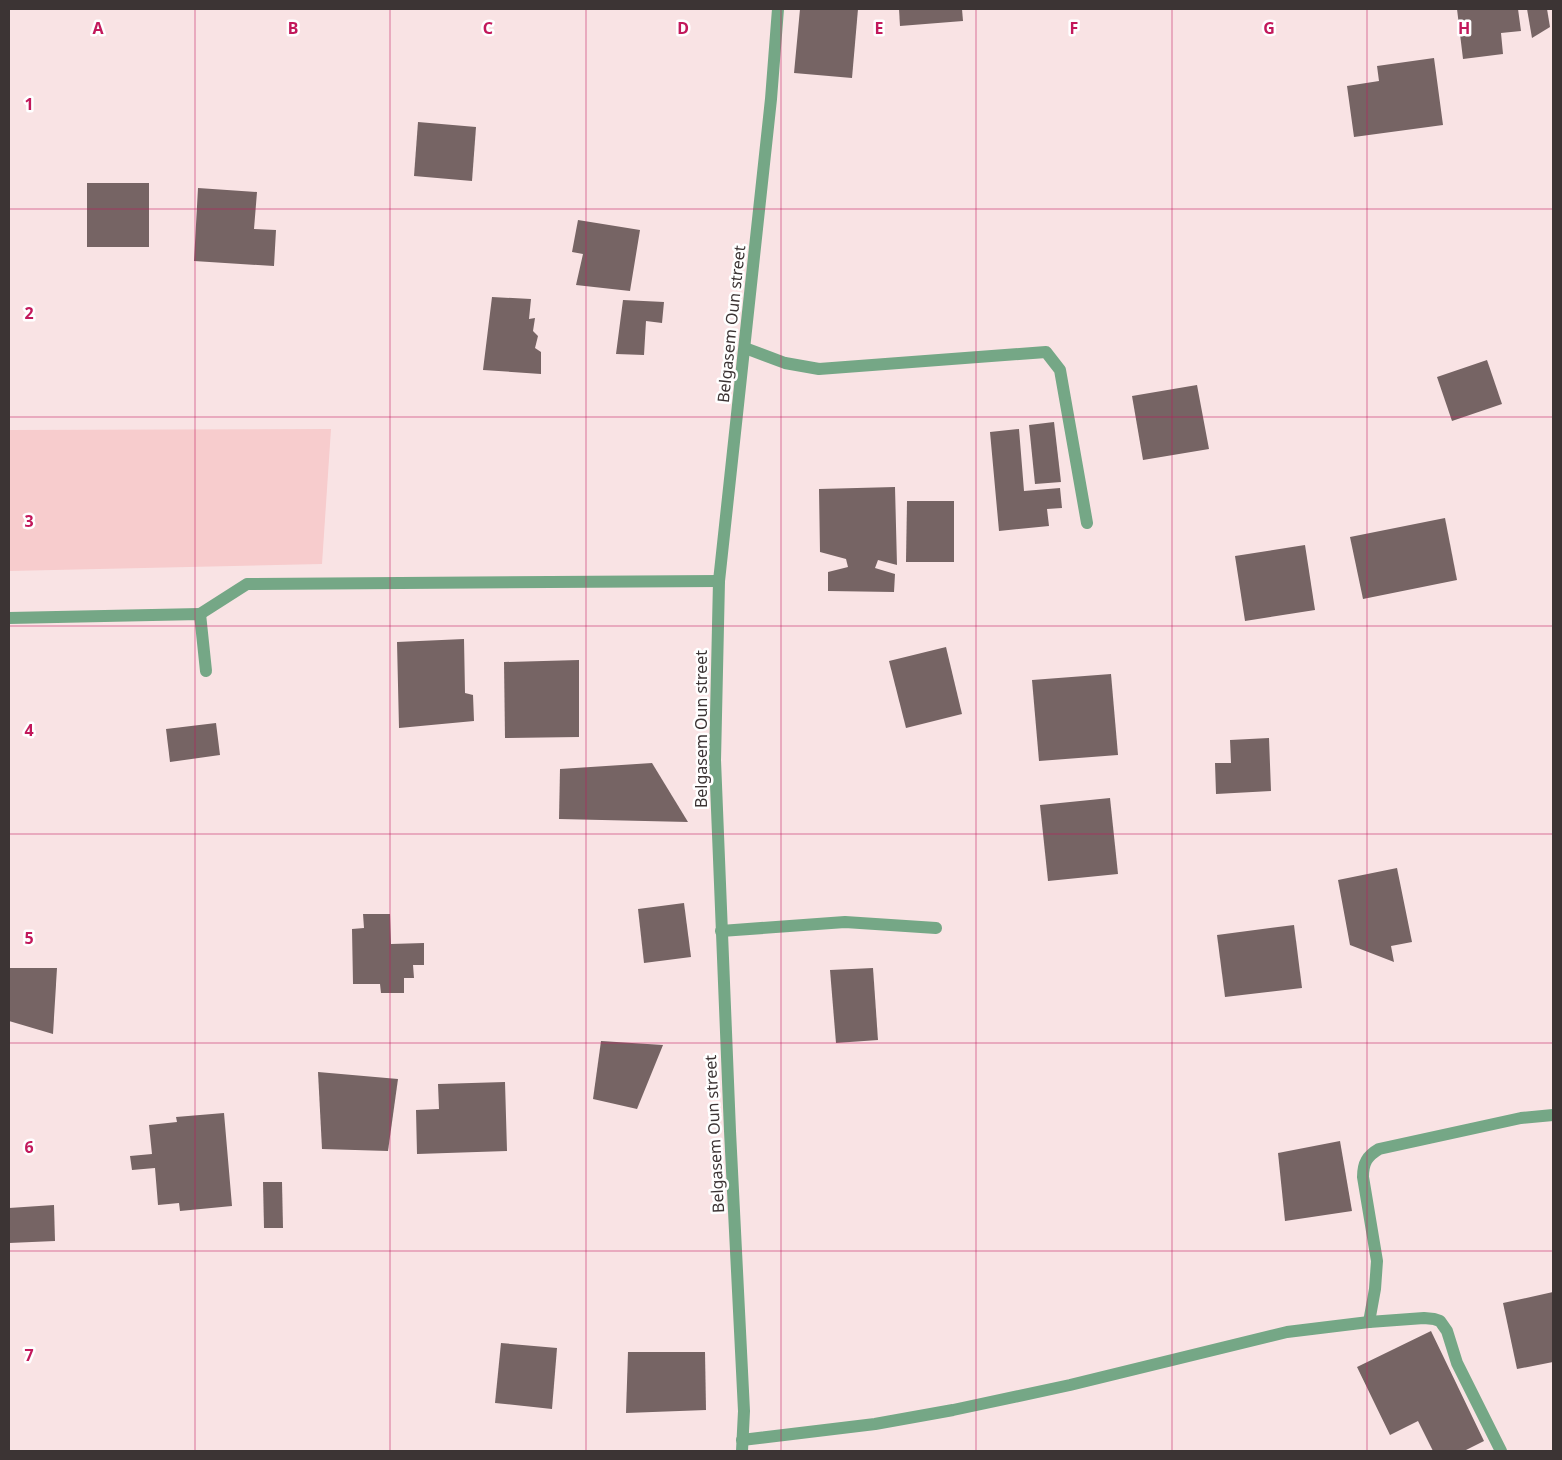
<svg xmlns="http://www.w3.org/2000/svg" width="1562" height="1460" font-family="'Noto Sans',sans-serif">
<rect width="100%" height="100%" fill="#f9e3e4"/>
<path fill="#f7cccd" d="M331,429L322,564L9,571V430Z"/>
<g fill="#766464">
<path d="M800,9H858L852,78L794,73Z"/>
<path d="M899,9H962L963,21L900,26Z"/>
<path d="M1457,9H1518L1521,31L1501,33L1503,54L1463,59Z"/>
<path d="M1527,9H1547L1550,27L1532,38Z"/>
<path d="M1434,58L1443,125L1354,137L1347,86L1379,81L1377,66Z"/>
<path d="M418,122L476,127L472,181L414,176Z"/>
<rect x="87" y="183" width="62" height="64"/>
<path d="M198,188L257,192L254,229L276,230L274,266L194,261Z"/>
<path d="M578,220L640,230L630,291L576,285L583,254L572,252Z"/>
<path d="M492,297L531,299L529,319L535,318L533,331L538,336L535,348L541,352V374L483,370Z"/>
<path d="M623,300L664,302L662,323L646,321L644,355L616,354Z"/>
<path d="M1487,360L1502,404L1452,421L1437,377Z"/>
<path d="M1197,385L1209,449L1143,460L1132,396Z"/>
<path d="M1054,422L1061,482L1035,484L1029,425Z"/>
<path d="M1019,429L1024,491L1060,488L1062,508L1047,509L1049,526L999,531L990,432Z"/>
<path d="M895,487L897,565L878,560L875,568L895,574L894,592L828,591V572L848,567L846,559L820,552L819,489Z"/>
<path d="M907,501H954V562H906Z"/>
<path d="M1445,518L1457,580L1363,599L1350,537Z"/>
<path d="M1305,545L1315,610L1245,621L1235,556Z"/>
<path d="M464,639L465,693L473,695L474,721L399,728L397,642Z"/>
<path d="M946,647L962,714L906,728L889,661Z"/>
<path d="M579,660V737L505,738L504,662Z"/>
<path d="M1111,674L1118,755L1039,761L1032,680Z"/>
<path d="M216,723L220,755L170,762L166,729Z"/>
<path d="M1269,738L1271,791L1216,794L1215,763H1231L1230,740Z"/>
<path d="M652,763L688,822L559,819L560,769Z"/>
<path d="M1110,798L1118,874L1048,881L1040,805Z"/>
<path d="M1397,868L1412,942L1391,946L1394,962L1350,945L1338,880Z"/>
<path d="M684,903L691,957L644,963L638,909Z"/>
<path d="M363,914H390L391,944L424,943V965H413L414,978H404V993H381L380,984H353L352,929L364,928Z"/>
<path d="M1294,925L1302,988L1225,997L1217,935Z"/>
<path d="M9,968H57L53,1034L9,1021Z"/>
<path d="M873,968L878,1040L836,1043L830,970Z"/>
<path d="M601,1041L663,1045L637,1109L593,1099Z"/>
<path d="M318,1072L398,1079L388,1151L322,1149Z"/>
<path d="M505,1082L507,1151L417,1154L416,1110L439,1109L438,1084Z"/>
<path d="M224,1113L232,1206L180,1211L179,1203L158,1205L155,1168L132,1170L130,1156L152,1154L149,1125L177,1122L176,1117Z"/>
<path d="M1340,1141L1352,1211L1285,1221L1278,1153Z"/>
<path d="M263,1182H282L283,1228H264Z"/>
<path d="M54,1205L55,1241L9,1243V1208Z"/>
<path d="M1553,1292V1362L1517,1369L1503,1303Z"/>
<path d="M1431,1331L1484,1441L1464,1451H1433L1418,1421L1390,1435L1357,1367Z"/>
<path d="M501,1343L557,1348L552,1409L495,1403Z"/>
<path d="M628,1352H705L706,1410L626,1413Z"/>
</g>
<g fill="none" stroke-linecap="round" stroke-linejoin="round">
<g stroke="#75a786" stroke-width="12">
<path d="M745,348L785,363L819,369L1046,352L1060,370L1087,523"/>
<path d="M200,614L247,584L719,581"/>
<path d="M9,618L200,614L206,671"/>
<path d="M721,931L845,922L936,928"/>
<path d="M1369,1322L1375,1289L1377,1261L1363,1177C1363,1163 1367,1156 1379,1149L1521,1118L1553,1115"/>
<path d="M742,1440L875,1424L953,1410L1070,1385L1287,1332L1369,1322L1424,1318L1434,1319L1440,1321L1447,1331L1457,1363L1501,1451"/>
<path d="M742,1451L744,1411L730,1131L715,760L719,581L771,99L778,9"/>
</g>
</g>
<path fill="none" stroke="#c2185b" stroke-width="1" stroke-opacity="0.55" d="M195,9V1451M390,9V1451M586,9V1451M781,9V1451M976,9V1451M1172,9V1451M1367,9V1451M9,209H1553M9,417H1553M9,626H1553M9,834H1553M9,1043H1553M9,1251H1553"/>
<g text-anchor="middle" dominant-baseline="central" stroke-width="5" stroke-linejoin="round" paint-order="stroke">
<g font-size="16" fill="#3c3434" stroke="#fff">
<text transform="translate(731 324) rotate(-84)">Belgasem Oun street</text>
<text transform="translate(701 729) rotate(-90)">Belgasem Oun street</text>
<text transform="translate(714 1134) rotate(-93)">Belgasem Oun street</text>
</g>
</g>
<g font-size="16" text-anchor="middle" font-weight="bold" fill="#c2185b" stroke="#fff" stroke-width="5" stroke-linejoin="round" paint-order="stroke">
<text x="98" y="34">A</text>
<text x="293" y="34">B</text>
<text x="488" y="34">C</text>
<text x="683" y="34">D</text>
<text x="879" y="34">E</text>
<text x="1074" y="34">F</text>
<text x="1269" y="34">G</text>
<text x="1464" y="34">H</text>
<text x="29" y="110">1</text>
<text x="29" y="319">2</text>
<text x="29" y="527">3</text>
<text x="29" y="736">4</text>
<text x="29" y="944">5</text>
<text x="29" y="1153">6</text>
<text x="29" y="1361">7</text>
</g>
<rect width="1562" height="1460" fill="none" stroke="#3c3434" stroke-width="20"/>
</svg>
